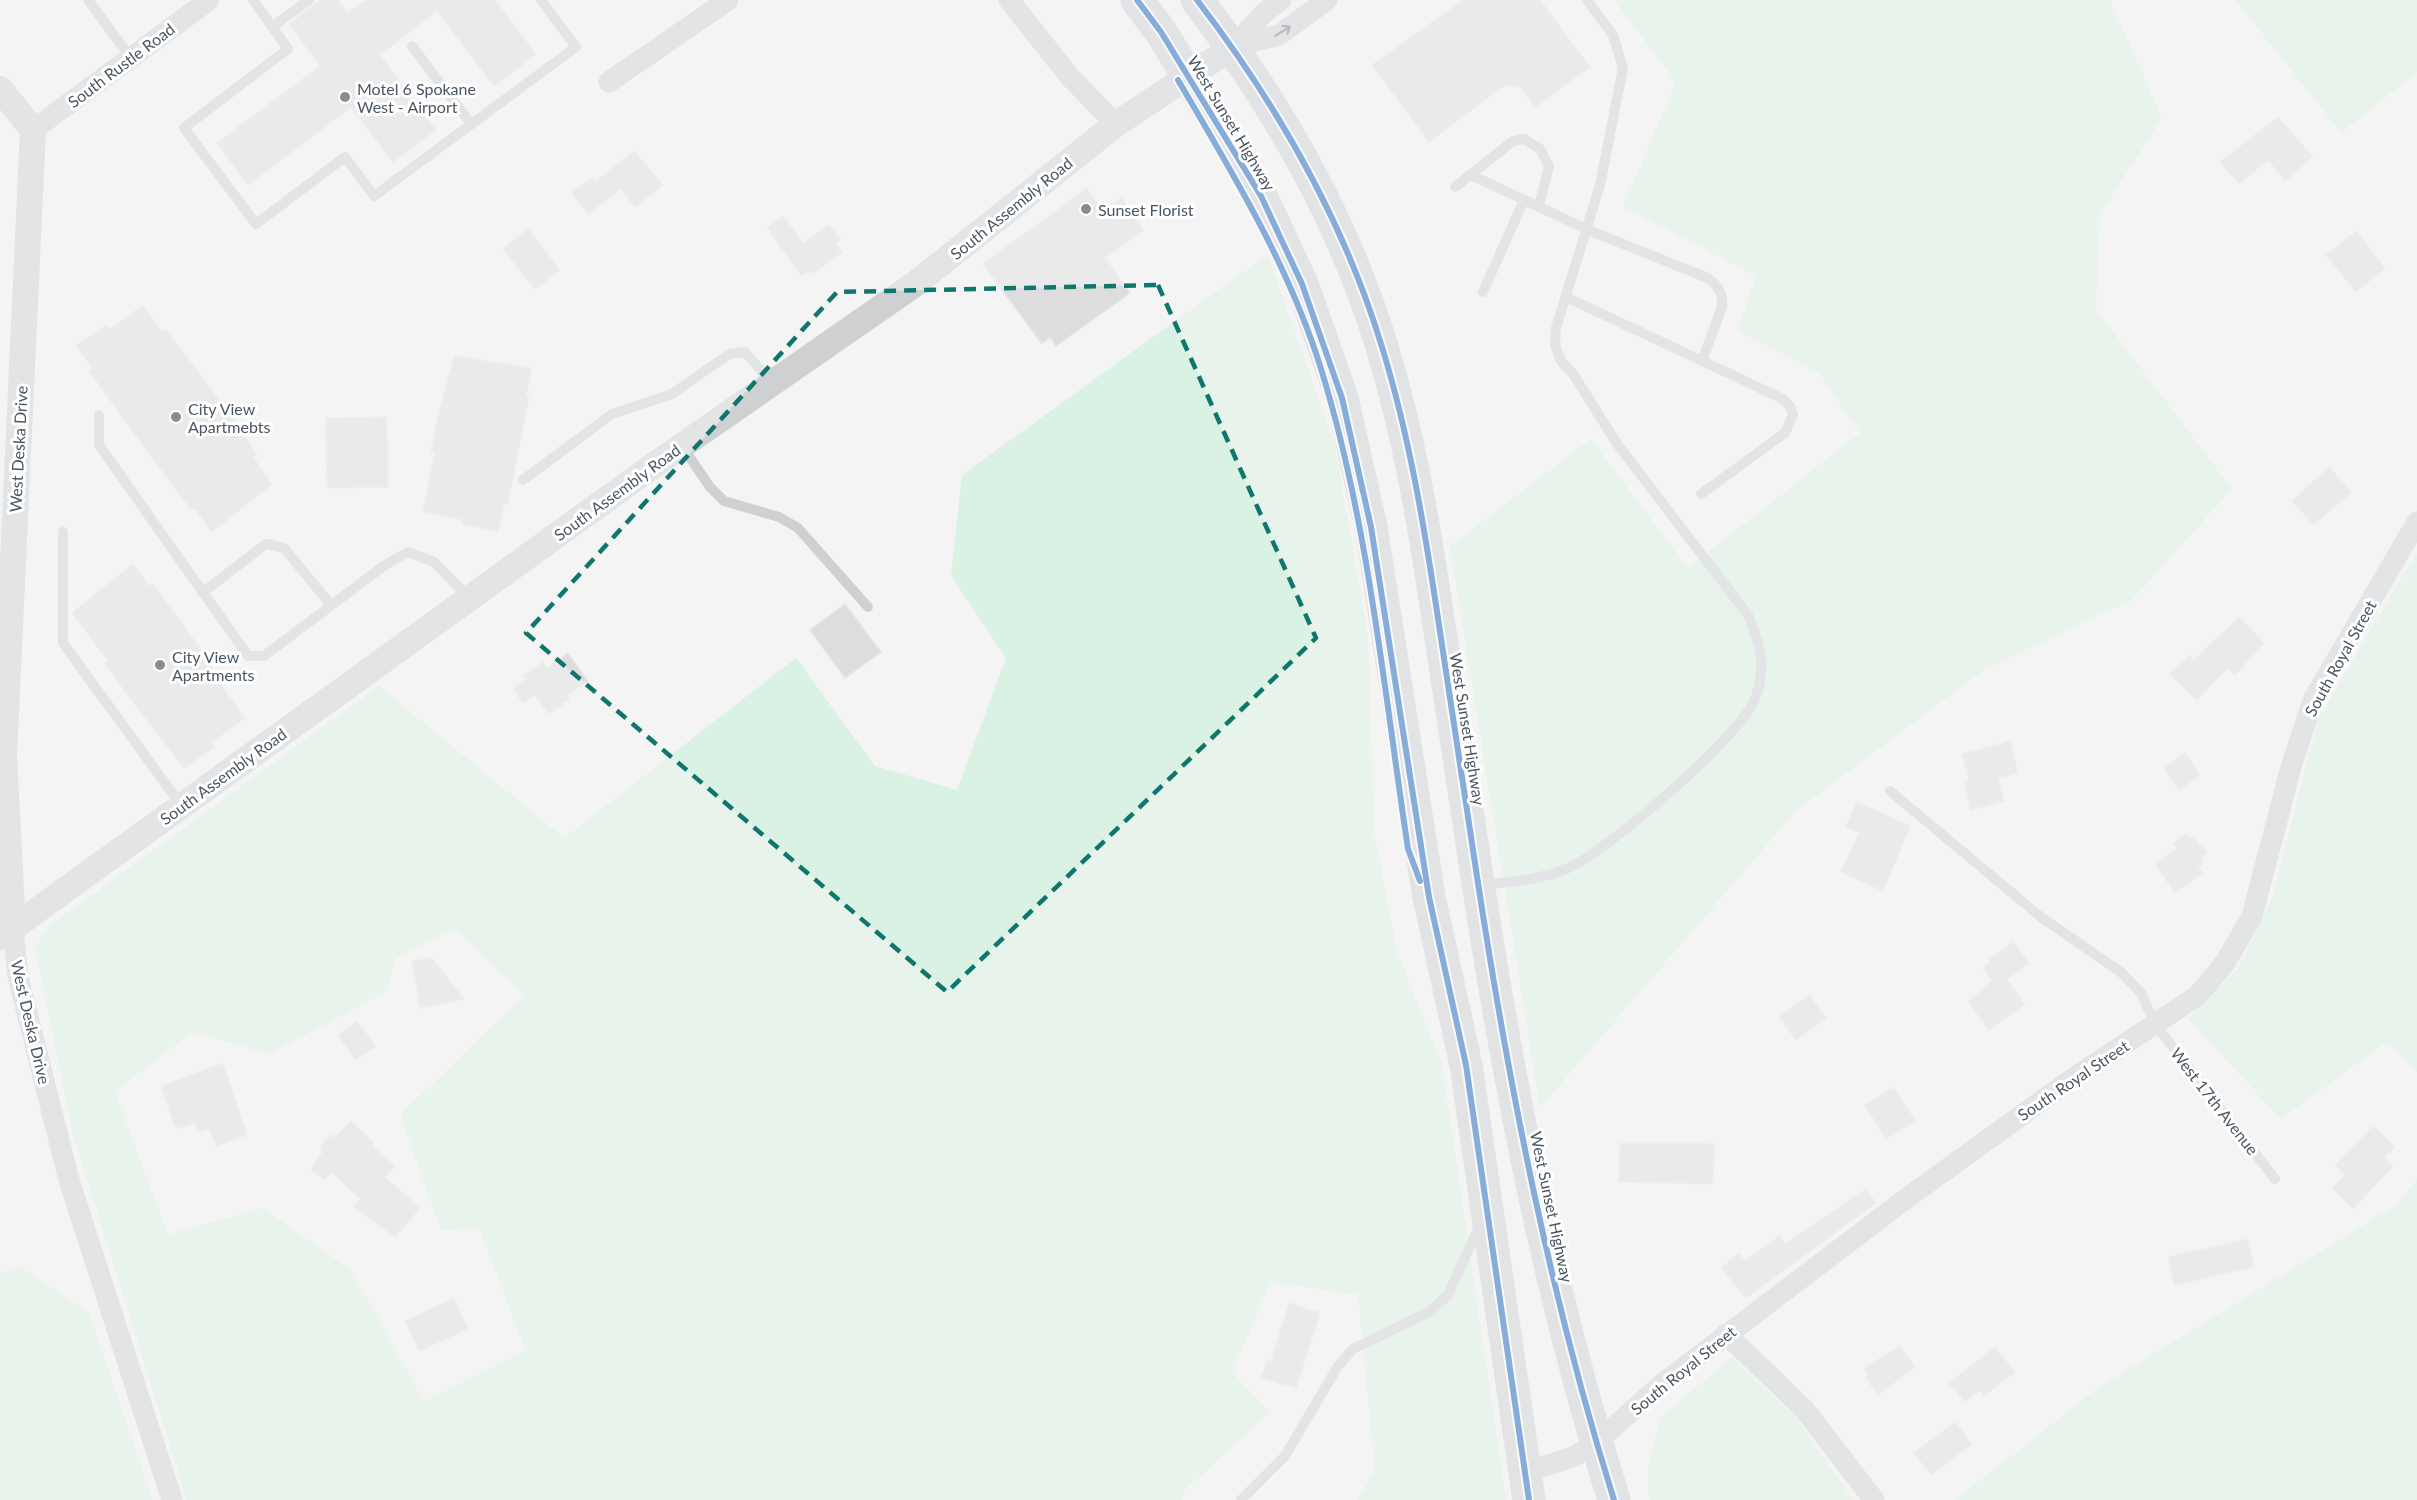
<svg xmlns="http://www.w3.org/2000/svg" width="2417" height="1500" font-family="Lato,sans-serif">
<rect width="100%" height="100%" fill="#f4f4f4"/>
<g fill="#d9f2e3" fill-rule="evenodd">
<path d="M1614,0H2110L2162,118L2100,214L2096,309L2232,489L2132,600L1985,669L1796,811L1540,1108L1450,546L1591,439L1688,568L1860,433L1818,372L1738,331L1756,276L1623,207L1676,82Z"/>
<path d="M2235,0H2417V72L2341,133Z"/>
<path d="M1268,254L1335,446L1368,637L1374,830L1396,948L1442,1065L1506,1500H1357L1375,1470L1358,1295L1271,1282L1232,1372L1270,1412L1184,1491L1182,1500H187L73,1135L35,947L49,926L379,686L564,838L796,658L875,766L957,790L1006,658L951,576L962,475ZM455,929L524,995L400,1115L441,1230L479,1228L526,1351L424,1402L352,1271L263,1208L168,1234L115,1092L192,1032L269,1054L386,992L395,959Z"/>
<path d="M2417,552V1072L2387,1042L2281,1119L2188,1019L2239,967L2273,896L2318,720Z"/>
<path d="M2417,1179V1500H1955L2098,1388L2395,1206Z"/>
<path d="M20,1267L89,1313L153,1500H0V1273Z"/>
<path d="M1731,1358L1794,1415L1853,1500H1649L1648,1468L1660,1418Z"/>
</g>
<g fill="#ddddde" stroke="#e5e6e7" stroke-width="1.5">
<path d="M320,0H338L348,13L365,0H495L536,54L494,86L437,11L380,55L436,130L393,162L351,107L248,185L217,143L320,66L289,24Z"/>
<path d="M1463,0H1540L1590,67L1535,107L1520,87L1505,85L1429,142L1372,65Z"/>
<path d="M2278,117L2313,157L2285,181L2268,160L2239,184L2220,162Z"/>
<path d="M634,151L663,185L635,207L621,189L588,214L572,193L592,178L595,182Z"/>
<path d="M1087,188L1103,211L1121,198L1144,230L1105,258L1130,293L1056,346L1050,337L1042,344L983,264Z"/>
<path d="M783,216L803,243L829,225L841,240L836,244L842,252L813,274L810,270L802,276L767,228Z"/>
<path d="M528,229L560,270L535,289L503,249Z"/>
<path d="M2356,231L2385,268L2356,292L2326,255Z"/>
<path d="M143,305L162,332L165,329L206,382L257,454L253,457L272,484L212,532L195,509L192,511L147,451L89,371L92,368L76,346L106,325L110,329Z"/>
<path d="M454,356L532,368L526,396L529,397L508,504H504L498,532L462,524L463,520L423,512L435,453L431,452L436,424Z"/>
<path d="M387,417L388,487L327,488L326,418Z"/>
<path d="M2329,467L2351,492L2314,525L2292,501Z"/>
<path d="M133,564L149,586L153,584L199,647L213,667L210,670L245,718L211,743L214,747L184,768L126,693L105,663L108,661L72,613Z"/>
<path d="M845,604L881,652L845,678L810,630Z"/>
<path d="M2239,617L2264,643L2235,675L2228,668L2197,700L2170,674L2189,655L2194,660Z"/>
<path d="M568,653L588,681L567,696L570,699L549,714L535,695L523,703L513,689L526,679L523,676L543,662L548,668Z"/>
<path d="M2010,741L2018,773L1998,778L2004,801L1971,810L1964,782L1969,780L1962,754Z"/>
<path d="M2185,753L2200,775L2179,790L2164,768Z"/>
<path d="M1857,802L1910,826L1883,891L1841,872L1859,833L1846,827Z"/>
<path d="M2184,835L2195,839L2207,853L2201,858L2204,863L2198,868L2202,873L2175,893L2155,864L2177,848L2173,843Z"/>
<path d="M2013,942L2029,963L2007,980L2025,1004L1989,1030L1968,1002L1992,981L1983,968L1991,962L1989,960Z"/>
<path d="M432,958L464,999L420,1008L412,961Z"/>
<path d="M1809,995L1826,1018L1796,1040L1779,1017Z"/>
<path d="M357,1021L376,1046L356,1060L338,1035Z"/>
<path d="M223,1063L247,1135L216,1146L210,1129L198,1132L195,1123L176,1129L161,1086Z"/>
<path d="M1894,1087L1915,1121L1886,1139L1865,1105Z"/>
<path d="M351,1121L374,1143L372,1146L395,1166L385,1177L420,1208L395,1237L354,1207L361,1199L331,1172L324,1180L311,1169L323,1151L320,1147L331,1134L335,1138Z"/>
<path d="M2373,1126L2395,1147L2384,1157L2393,1166L2353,1209L2332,1188L2345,1175L2335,1165Z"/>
<path d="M1620,1143L1714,1144L1713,1184L1619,1182Z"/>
<path d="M1866,1189L1876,1203L1746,1298L1721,1268L1739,1253L1745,1261L1779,1236L1785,1244Z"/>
<path d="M2248,1239L2254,1267L2174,1285L2168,1257Z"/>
<path d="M454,1298L468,1329L419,1351L405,1321Z"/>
<path d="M1289,1303L1320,1313L1296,1388L1261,1378L1267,1360L1271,1361Z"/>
<path d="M1900,1346L1915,1367L1878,1395L1865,1377L1869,1374L1864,1368Z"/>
<path d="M1995,1347L2015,1372L1984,1396L1980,1390L1965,1402L1949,1383Z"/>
<path d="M1955,1422L1972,1444L1931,1475L1914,1453Z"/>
</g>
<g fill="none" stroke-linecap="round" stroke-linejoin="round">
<g stroke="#ced0d2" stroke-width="10">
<path d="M88,0L131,58"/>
<path d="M253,0L288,49L184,128L256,224L345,157L374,196L576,47L541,0"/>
<path d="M272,27L309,0"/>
<path d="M412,46L471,124"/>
<path d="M1471,175L1586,229L1708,278C1719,286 1723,294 1722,307L1702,361"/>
<path d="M1455,187L1513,141L1524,139L1540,149L1549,166L1539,206"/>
<path d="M1483,292L1524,200"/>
<path d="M1566,297L1783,399L1790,406L1793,415L1785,433L1701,494"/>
<path d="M99,415V445L248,656H264L385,565L408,552L434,562L469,598"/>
<path d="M682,446L710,487L724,501L779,517L798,528L868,607"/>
<path d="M523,480L612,414L672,394L729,354L745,352L772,383"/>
<path d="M63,532V643L181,805"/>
<path d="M202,593L266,544L284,548L331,605"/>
<path d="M1890,791L2042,918L2121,972L2141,993L2155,1024L2275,1179"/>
<path d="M1481,885C1509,882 1539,880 1566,869C1603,855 1741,736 1755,699C1767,668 1760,644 1748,615L1618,445L1573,374L1561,361L1555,345L1556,328L1600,185L1623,68L1613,35L1587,0"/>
<path d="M1241,1500L1285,1456L1338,1366L1353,1349L1429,1312L1448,1295L1479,1226"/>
</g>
<g stroke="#ced0d2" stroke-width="21">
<path d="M1009,0L1070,77L1116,124"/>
<path d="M1233,47L1279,35L1327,0"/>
<path d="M1233,47L1264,13L1281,0"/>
<path d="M609,82L728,0"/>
<path d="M33,130L209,0"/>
<path d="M13,928L18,977L69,1180L172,1500"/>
<path d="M1726,1334L1804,1409L1874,1500"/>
<path d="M1525,1473L1575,1456L1597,1442L1662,1384L1907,1198L2069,1081L2197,996L2225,963L2252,916L2291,767L2313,700L2417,522"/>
</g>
<g stroke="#ced0d2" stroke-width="26">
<path d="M0,89L33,130L4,756L13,928"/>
<path d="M0,937L650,468L915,284L1116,124L1233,47"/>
</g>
<g stroke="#caced1" stroke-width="33">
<path d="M1137,0L1161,32L1261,196L1302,284L1342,398L1371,527L1429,897L1466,1065L1529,1500"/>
<path d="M1197,0C1276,103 1344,222 1382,347C1410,438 1425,531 1439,625C1452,711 1465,797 1478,883C1510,1092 1551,1299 1614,1500"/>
</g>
<defs>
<g id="cycleway">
<path d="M1137,0L1161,32L1261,196L1302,284L1342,398L1371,527L1429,897L1466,1065L1529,1500"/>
<path d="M1197,0C1276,103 1344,222 1382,347C1410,438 1425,531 1439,625C1452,711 1465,797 1478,883C1510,1092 1551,1299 1614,1500"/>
<path d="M1178,80C1233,174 1290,267 1322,372C1369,526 1384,690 1408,849L1420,881"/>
</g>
</defs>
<use href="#cycleway" stroke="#fff" stroke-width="10"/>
<use href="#cycleway" stroke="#0057b8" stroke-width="6"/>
</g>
<defs><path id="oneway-shaft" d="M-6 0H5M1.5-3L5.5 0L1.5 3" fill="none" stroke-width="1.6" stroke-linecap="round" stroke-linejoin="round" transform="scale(1.5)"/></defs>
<use stroke="#727b83" href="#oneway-shaft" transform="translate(1283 31) rotate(-32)"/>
<path d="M0 0H2417V1500H0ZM1158,285L1316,638L947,992L526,633L837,292Z" fill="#f4f4f4" fill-opacity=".55" fill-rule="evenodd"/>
<path fill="none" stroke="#0f766e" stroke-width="4.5" stroke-dasharray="12 8" stroke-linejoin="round" d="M1158,285L1316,638L947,992L526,633L837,292Z"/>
<g fill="#868d94" stroke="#fff" stroke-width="2">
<circle cx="345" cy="97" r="6"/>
<circle cx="1086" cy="209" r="6"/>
<circle cx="176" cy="417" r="6"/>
<circle cx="160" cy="665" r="6"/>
</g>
<g text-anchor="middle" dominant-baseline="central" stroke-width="6" stroke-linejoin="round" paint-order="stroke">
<g font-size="16" fill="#4a5661" stroke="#fff">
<text transform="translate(121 65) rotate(-37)">South Rustle Road</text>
<text transform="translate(1232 123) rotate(59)">West Sunset Highway</text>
<text transform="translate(1011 208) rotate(-39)">South Assembly Road</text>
<text transform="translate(18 449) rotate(-87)">West Deska Drive</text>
<text transform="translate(617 492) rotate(-36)">South Assembly Road</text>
<text transform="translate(2340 658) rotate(-61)">South Royal Street</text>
<text transform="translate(1468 729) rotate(81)">West Sunset Highway</text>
<text transform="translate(223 776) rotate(-36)">South Assembly Road</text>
<text transform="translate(31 1022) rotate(77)">West Deska Drive</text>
<text transform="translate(2073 1080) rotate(-34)">South Royal Street</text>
<text transform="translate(2215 1101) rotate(52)">West 17th Avenue</text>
<text transform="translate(1552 1207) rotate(78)">West Sunset Highway</text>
<text transform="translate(1683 1370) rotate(-39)">South Royal Street</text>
</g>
<g font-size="16" fill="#4a5661" stroke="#fff" text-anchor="start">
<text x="357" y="88">Motel 6 Spokane<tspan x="357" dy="18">West - Airport</tspan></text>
<text x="1098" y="209">Sunset Florist</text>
<text x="188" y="408">City View<tspan x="188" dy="18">Apartmebts</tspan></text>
<text x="172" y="656">City View<tspan x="172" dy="18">Apartments</tspan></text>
</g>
</g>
</svg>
